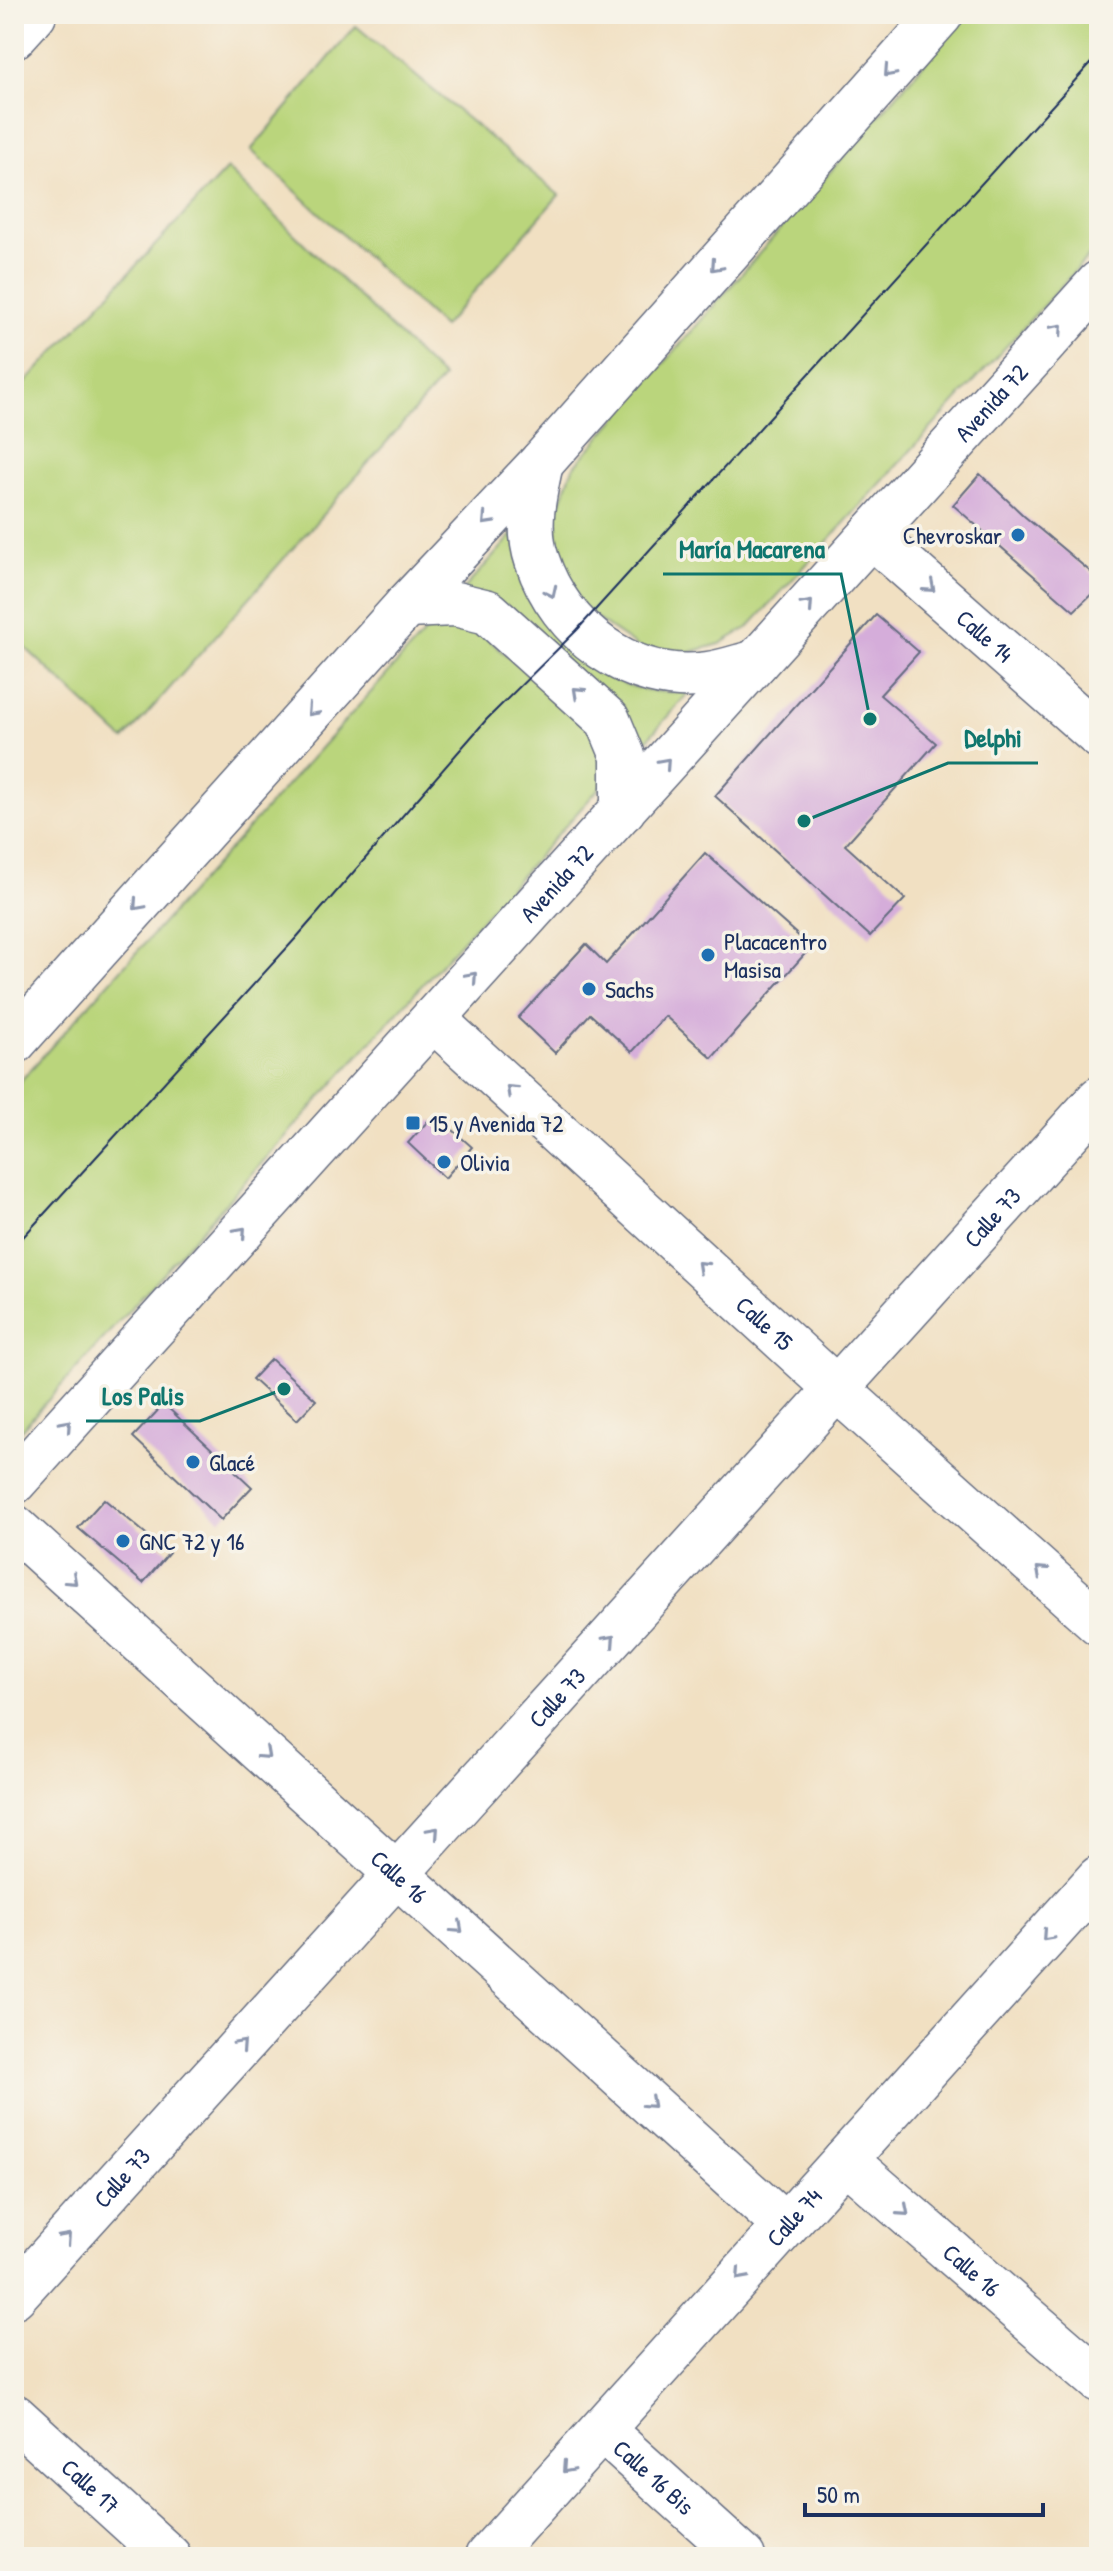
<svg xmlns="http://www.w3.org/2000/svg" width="1113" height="2571" font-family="'Patrick Hand',sans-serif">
<rect width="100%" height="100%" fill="#f7f3e8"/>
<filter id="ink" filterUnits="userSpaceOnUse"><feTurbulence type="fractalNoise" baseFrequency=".0125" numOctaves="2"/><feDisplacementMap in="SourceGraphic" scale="16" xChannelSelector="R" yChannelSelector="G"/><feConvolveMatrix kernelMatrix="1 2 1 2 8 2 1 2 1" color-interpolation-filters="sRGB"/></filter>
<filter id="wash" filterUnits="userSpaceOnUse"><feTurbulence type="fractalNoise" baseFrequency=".006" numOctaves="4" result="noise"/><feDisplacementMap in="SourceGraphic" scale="32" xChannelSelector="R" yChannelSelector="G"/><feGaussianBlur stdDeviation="1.8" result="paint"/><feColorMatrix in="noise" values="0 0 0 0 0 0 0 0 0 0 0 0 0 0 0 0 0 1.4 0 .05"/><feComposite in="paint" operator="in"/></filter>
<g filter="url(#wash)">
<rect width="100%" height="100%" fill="#f1e0c2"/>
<g fill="#bad57b" stroke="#6a826c" stroke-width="2">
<path d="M967,14H1099V245L749,627L720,644L683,654L644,651L575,604L557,559V512L573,468Z"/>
<path d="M356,26L559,195L443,327L251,150Z"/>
<path d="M227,169L443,378L124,740L14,637V395Z"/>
<path d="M516,531C517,544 517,560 521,574C538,633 586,677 646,690C659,693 675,692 689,692L639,749L463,590Z"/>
<path d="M446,621H467L602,737L604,783L14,1438V1088L427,630Z"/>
</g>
<g id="blocks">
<g fill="#d5adda">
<path d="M980,474L1024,516L1099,579V587L1074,611L953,505Z"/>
<path d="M876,615L919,652L880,695L936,743L845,845L905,899L870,936L715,796Z"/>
<path d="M705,853L811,947L712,1058L665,1016L632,1052L590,1014L555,1053L518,1018L586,944L606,964Z"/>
<path d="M428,1121L444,1122L472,1147L445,1178L408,1143Z"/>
<path d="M271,1359L316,1400L297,1420L252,1379Z"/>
<path d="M164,1404L252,1487L221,1520L133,1437Z"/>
<path d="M104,1499L169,1553L143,1583L78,1528Z"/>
</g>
</g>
</g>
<g filter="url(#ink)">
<use href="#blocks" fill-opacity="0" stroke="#666d81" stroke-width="2"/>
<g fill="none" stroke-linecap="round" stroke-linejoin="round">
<defs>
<g id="minor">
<path d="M14,36L34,14"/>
<path id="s1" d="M871,535L1099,736"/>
<path id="s2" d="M433,1019L838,1390L1099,1623"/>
<path id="s3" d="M14,1527L785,2226"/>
<path id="s4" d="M845,2160L1099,2380"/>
<path id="s5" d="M14,2296L1099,1099"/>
<path id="s6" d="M14,2416L169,2557"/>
<path id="s7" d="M602,2430L743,2557"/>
<path id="s8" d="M487,2557L1099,1878"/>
</g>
<g id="highway">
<path d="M541,463C534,495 526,528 537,560C560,631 631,685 708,674C724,672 740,666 756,662"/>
<path d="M406,606L455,604L488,612L608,720L623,756V810"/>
<path d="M14,1042L406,606L541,463L941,14"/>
<path id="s9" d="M14,1482L1099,283"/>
</g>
</defs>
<use href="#minor" stroke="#666d81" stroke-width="47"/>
<use href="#highway" stroke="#666d81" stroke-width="47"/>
<use href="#minor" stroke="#fff" stroke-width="44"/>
<use href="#highway" stroke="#fff" stroke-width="44"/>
<path stroke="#1b2f5e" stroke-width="2" d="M14,1247L296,938L487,719L577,630L1099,54"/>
</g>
<defs><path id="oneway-chevron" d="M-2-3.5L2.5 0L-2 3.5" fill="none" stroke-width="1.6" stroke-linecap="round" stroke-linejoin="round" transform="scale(2)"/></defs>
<g stroke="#8d97ae">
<use href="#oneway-chevron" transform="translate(889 72) rotate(132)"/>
<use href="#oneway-chevron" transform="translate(716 266) rotate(132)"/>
<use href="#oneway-chevron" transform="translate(1058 329) rotate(-48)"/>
<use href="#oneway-chevron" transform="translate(487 520) rotate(133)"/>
<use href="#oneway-chevron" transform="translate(930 587) rotate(41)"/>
<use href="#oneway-chevron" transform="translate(551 592) rotate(65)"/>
<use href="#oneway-chevron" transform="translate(808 605) rotate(-48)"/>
<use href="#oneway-chevron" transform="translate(578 692) rotate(-137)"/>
<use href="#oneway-chevron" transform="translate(312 711) rotate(132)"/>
<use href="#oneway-chevron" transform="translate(665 763) rotate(-48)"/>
<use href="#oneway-chevron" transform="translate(138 905) rotate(132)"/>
<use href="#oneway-chevron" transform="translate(472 977) rotate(-48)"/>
<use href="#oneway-chevron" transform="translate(511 1090) rotate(-137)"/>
<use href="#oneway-chevron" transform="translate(241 1232) rotate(-48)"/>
<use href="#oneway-chevron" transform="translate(702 1266) rotate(-137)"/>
<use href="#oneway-chevron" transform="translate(66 1425) rotate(-48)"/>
<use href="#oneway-chevron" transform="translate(1041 1571) rotate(-138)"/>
<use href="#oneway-chevron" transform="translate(72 1580) rotate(42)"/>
<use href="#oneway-chevron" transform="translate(610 1640) rotate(-48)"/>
<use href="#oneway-chevron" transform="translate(265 1754) rotate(42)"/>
<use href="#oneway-chevron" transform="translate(434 1832) rotate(-48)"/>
<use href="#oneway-chevron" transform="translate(458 1928) rotate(42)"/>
<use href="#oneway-chevron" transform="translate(1047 1936) rotate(132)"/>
<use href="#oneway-chevron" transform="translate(241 2045) rotate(-48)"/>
<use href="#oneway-chevron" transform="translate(650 2103) rotate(42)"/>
<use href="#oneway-chevron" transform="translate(904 2211) rotate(41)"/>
<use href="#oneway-chevron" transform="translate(66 2238) rotate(-48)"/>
<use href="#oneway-chevron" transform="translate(741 2275) rotate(132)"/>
<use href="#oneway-chevron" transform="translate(567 2468) rotate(132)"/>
</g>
</g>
<g fill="#1f6fb2" stroke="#f7f3e8" stroke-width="3">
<circle cx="1018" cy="535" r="8"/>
<circle cx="708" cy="955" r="8"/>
<circle cx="589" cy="989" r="8"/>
<rect x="405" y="1115" width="16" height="16" rx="4"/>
<circle cx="444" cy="1162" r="8"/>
<circle cx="193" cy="1462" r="8"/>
<circle cx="123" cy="1541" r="8"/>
</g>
<g text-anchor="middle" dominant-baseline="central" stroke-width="7" stroke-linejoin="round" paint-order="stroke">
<g font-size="24" fill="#1b2f5e" stroke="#f7f3e8">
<text stroke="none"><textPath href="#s9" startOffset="1456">Avenida 72</textPath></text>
<text stroke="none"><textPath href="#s1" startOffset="152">Calle 14</textPath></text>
<text stroke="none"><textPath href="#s9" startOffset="808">Avenida 72</textPath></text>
<text stroke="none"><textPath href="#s5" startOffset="1456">Calle 73</textPath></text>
<text stroke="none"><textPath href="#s2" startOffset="450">Calle 15</textPath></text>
<text stroke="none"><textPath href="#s5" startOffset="808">Calle 73</textPath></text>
<text stroke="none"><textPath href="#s3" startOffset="520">Calle 16</textPath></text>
<text stroke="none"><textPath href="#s5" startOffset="160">Calle 73</textPath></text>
<text stroke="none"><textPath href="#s8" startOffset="458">Calle 74</textPath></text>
<text stroke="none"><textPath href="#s4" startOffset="168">Calle 16</textPath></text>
<text stroke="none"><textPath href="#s7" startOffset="70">Calle 16 Bis</textPath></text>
<text stroke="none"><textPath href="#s6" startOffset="104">Calle 17</textPath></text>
</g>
<g font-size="24" fill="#1b2f5e" stroke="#f7f3e8" text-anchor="start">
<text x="1002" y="535" text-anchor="end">Chevroskar</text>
<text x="724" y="941">Placacentro<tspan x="724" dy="28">Masisa</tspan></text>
<text x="605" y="989">Sachs</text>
<text x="429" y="1123">15 y Avenida 72</text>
<text x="460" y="1162">Olivia</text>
<text x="209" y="1462">Glacé</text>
<text x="139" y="1541">GNC 72 y 16</text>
</g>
</g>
<path fill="none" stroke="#0f766e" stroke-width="3" d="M870 719L841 574H663M804 821L948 763H1038M284 1389L200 1421H86"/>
<g fill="#0f766e" stroke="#f7f3e8" stroke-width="3">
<circle cx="870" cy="719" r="8"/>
<circle cx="804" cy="821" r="8"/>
<circle cx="284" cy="1389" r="8"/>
</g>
<g font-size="26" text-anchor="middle" font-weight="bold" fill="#0f766e" stroke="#f7f3e8" stroke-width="7" stroke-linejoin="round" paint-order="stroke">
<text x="752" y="558">María Macarena</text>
<text x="993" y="747">Delphi</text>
<text x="143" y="1405">Los Palis</text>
</g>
<rect width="1113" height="2571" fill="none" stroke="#f7f3e8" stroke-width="48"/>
<path d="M805 2503v12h238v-12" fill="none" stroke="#1b2f5e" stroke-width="4"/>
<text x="817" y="2503" font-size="24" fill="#1b2f5e" stroke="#f7f3e8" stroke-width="6" paint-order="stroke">50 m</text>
</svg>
